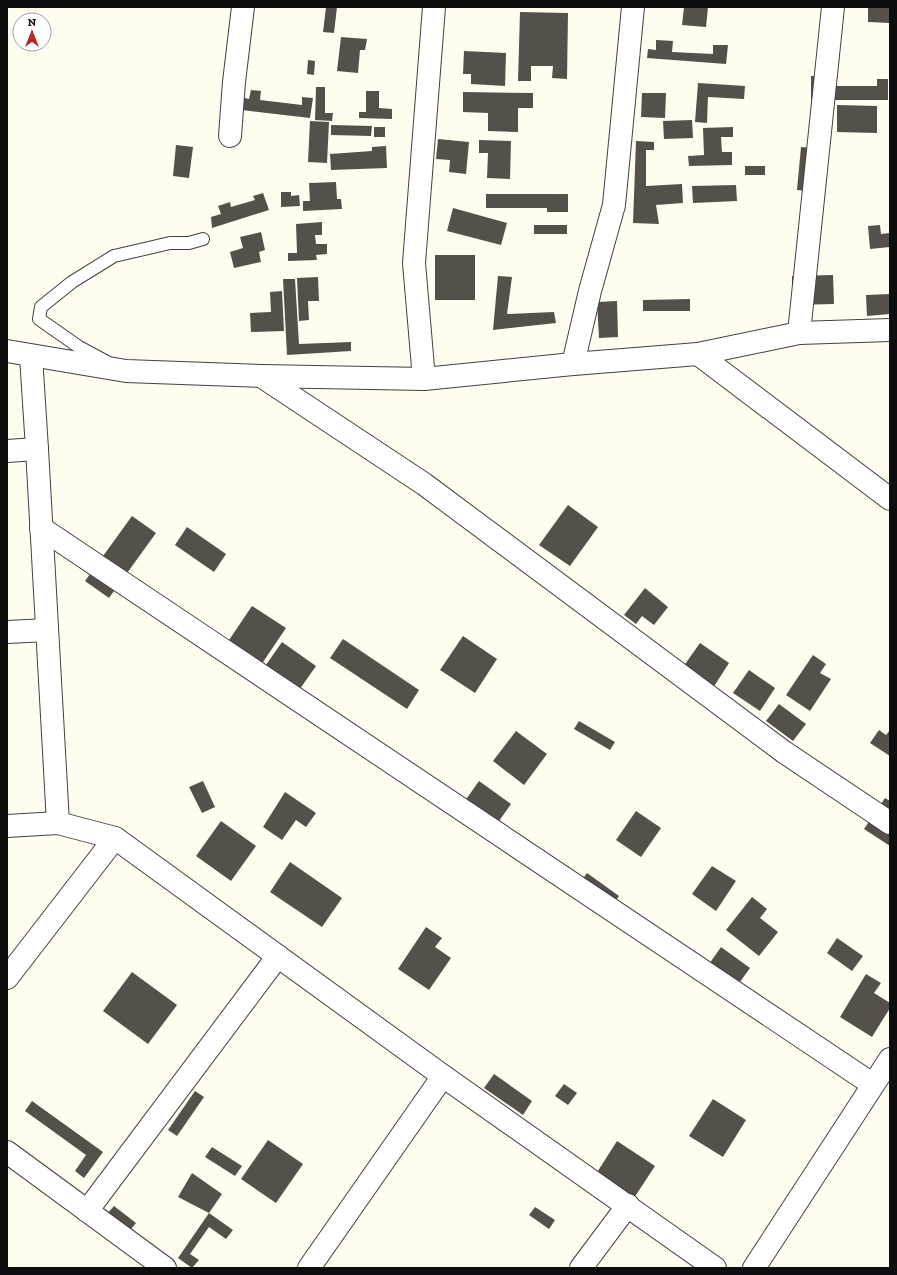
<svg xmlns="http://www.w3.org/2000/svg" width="897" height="1275" font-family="'Zilla Slab',serif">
<rect width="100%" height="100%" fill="#fffcf0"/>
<g fill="#56504b">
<path d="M326,7H337L334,33L323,32Z"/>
<path d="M684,7H708L706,27L682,25Z"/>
<path d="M868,7H890V23L868,22Z"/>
<path d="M520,12L568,13L567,79L552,78L553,66H531V81H518Z"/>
<path d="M341,37L367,39L365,50H360L358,73L337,71Z"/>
<path d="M656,40L673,41L672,52L713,54V45H728L726,64L647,58L648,49L656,50Z"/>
<path d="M464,51L506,53L505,86L471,84V74H463Z"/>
<path d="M308,60L315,61L314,75L307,74Z"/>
<path d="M811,76H835V86H877V79H888V100H811Z"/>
<path d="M698,83L745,86L744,99L708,97L707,123L695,122Z"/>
<path d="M316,87H325V113H333L332,121L315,120Z"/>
<path d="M251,90L261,91L260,100L302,105V97L313,98L310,118L242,110L241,97L249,99Z"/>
<path d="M366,91H379V108L392,109V119L359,118V112H366Z"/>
<path d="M463,92L533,93V108H518V132L488,131V113L463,112Z"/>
<path d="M642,93H666L665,118L641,117Z"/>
<path d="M837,105L877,106V133L837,132Z"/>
<path d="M692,120L693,138L664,139L663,121Z"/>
<path d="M310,121L329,122L327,163L308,162Z"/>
<path d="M331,125L372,126L371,136L331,135Z"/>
<rect x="374" y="127" width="11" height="10"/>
<path d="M733,127V137H721L722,152H732V165L689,166L688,156L704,155L703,128Z"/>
<path d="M438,139L469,142L466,174L449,172L450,160L436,159Z"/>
<path d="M479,140L511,141L510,179L487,178L488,153H479Z"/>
<path d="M636,141L654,142V150H646V186L682,184L683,203L656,205L659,224L633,223Z"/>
<path d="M176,145L193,147L189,178L173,176Z"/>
<path d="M386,146L387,168L331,170L330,154L372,151V147Z"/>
<path d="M801,147L828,149L819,192L797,190Z"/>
<rect x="745" y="166" width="20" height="9"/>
<path d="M336,182L337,199H341L342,209L303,211V201H310L309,183Z"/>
<path d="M736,185L737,201L693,203L692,186Z"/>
<path d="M281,192H291V196L299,195L300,206L281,207Z"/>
<path d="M263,193L269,210L212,228L211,217L221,214L218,206L230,202L231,207L255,200L253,196Z"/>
<path d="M486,194H568V212H547V208H486Z"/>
<path d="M453,208L507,223L501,245L447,231Z"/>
<path d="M322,222V235H315L316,244H327V254L316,255L317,260L288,261V253H297L296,224Z"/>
<rect x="534" y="225" width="33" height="9"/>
<path d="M880,225L881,234L890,233V247L870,249L868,226Z"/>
<path d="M261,232L265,250L259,252L261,262L234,268L230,252L243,248L240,237Z"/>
<rect x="435" y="255" width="40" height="45"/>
<path d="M833,275L834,304L792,305V276Z"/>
<path d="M498,276L512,277L507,314L554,312L556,323L493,330Z"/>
<path d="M318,277L319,301H308L309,320L299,321L297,278Z"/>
<path d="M283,279H295L299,344L351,342V351L287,355Z"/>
<path d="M282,291L284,331L251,332L250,313L271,312L270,292Z"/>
<path d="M890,294V314L867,316L866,295Z"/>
<path d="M690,299V311H643V300Z"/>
<path d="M617,301L618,337L599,338L597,302Z"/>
<path d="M568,505L598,527L570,566L539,545Z"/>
<path d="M132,516L156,533L109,598L85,581Z"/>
<path d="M187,527L226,554L214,572L175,545Z"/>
<path d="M645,588L668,607L654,625L642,616L636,624L624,615Z"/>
<path d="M252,606L286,628L259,668L225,646Z"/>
<path d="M463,636L497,659L475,693L440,670Z"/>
<path d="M343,639L419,690L407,709L330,658Z"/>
<path d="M282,642L316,666L288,706L254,682Z"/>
<path d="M700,643L729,663L713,688L683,667Z"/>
<path d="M813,655L826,664L820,673L831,679L810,711L786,695Z"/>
<path d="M749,670L775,688L760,711L733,693Z"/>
<path d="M779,704L806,724L793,741L766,721Z"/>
<path d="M579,721L615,742L610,750L574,729Z"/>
<path d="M879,730L886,735L890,730V756L870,743Z"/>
<path d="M516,731L547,754L524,785L493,761Z"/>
<path d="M203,781L215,807L202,813L189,787Z"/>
<path d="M479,781L511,804L487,838L455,815Z"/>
<path d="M285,792L316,813L306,827L296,820L282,840L263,827Z"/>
<path d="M885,798L890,801V846L864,829Z"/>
<path d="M636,811L661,828L641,857L616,840Z"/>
<path d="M221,821L256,846L231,881L196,856Z"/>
<path d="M290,862L342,898L322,927L270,892Z"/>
<path d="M712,866L736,881L716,911L692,894Z"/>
<path d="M587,873L619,896L604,917L572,894Z"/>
<path d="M752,897L767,909L760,918L778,932L759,956L726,930Z"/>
<path d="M426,927L442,938L435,947L451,958L429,990L398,969Z"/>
<path d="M837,938L863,956L852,971L827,953Z"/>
<path d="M721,947L750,968L727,1000L698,980Z"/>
<path d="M132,972L177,1005L148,1044L103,1011Z"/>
<path d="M866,974L881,983L874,993L890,1003V1008L872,1037L840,1017Z"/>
<path d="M494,1074L532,1101L523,1115L484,1088Z"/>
<path d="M564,1084L577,1093L568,1105L555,1096Z"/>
<path d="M195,1091L204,1097L177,1136L168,1130Z"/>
<path d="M713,1099L746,1120L723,1157L689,1136Z"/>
<path d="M32,1101L103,1152L84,1178L75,1171L86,1155L25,1111Z"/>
<path d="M268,1140L303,1164L276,1203L241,1179Z"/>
<path d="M617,1141L655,1166L634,1198L596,1174Z"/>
<path d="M212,1147L242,1166L235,1176L205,1157Z"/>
<path d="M192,1173L222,1194L209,1213L178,1197Z"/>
<path d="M114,1206L136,1223L127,1234L105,1216Z"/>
<path d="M535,1207L555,1220L549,1229L529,1215Z"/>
<path d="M209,1213L233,1230L226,1239L209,1227L190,1254L199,1260L192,1268L178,1258Z"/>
</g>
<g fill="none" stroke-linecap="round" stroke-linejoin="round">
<defs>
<path id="lane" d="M107,362L79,347L39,319L41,307L72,282L114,256L170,243H189L203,239"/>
<g id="street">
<path d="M230,136L234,82L243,7"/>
<path d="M799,333L833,7"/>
<path d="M7,351L126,371L261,376L424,379L573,364L698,354L799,333L890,330"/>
<path d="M698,354L890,499"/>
<path d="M31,356L37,449L58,823"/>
<path d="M573,364L590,291L614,205L633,7"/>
<path d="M261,376L424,484L784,752L890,823"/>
<path d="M424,379L414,263L434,7"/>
<path d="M7,451L37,449"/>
<path d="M41,528L872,1084"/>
<path d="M7,632L47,630"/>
<path d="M7,826L58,823L115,838L443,1076L715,1268"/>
<path d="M7,978L115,838"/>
<path d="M7,1152L165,1268"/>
<path d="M87,1211L278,956"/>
<path d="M309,1268L443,1076"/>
<path d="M581,1268L628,1205"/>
<path d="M754,1268L890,1059"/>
</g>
</defs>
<use href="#lane" stroke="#414141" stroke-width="14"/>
<use href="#street" stroke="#414141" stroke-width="24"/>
<use href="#lane" stroke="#fff" stroke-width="12"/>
<use href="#street" stroke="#fff" stroke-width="22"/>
</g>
<rect width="897" height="1275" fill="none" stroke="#0e0e0e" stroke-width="16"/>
<g transform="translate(32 32)"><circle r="19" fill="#ffffff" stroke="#9f9f9f"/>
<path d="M0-3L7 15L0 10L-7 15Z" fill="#ba2a2b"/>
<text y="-6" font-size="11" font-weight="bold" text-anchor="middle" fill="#0e0e0e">N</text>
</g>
</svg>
